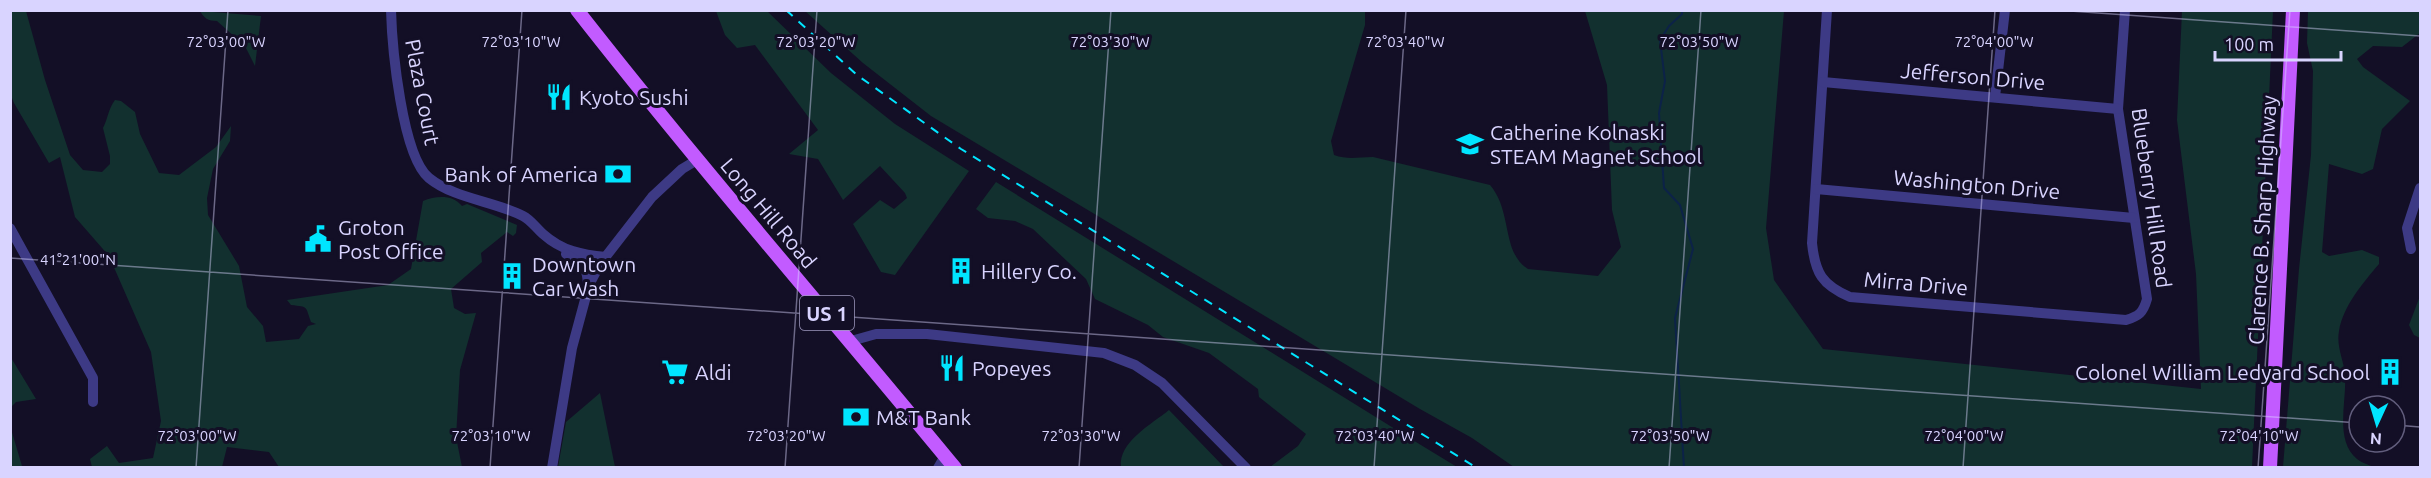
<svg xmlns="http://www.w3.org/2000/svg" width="2431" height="478" font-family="Ubuntu,sans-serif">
<rect width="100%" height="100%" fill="#130f26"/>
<g fill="#12302f">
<path d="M10,11H26L45,80L70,155L83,170L102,172L110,164V156L103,128C108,119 108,109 115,100L121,101L135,112L140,134L159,173L179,175L216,147L231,126L230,141L213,169L207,198L208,215L239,266L247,307L263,326L266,342L299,339L308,326L316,324L311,322C305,306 309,307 291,305L287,300L388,285L411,269L423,201C436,196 452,194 462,206L467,204L517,225L516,233L513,236L507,232L481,253L482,262L451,289L454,308L465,314L476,313L460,370L456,437L462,467H279L269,452L227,447L222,467H92L90,459L107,446L119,463L153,458L161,421L151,352L109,256L75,217L60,157L49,163L14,103L10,93Z"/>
<path d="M200,11L261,16L255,66L245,46L217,21C208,21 204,18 200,11Z"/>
<path d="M716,11H767L831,73L895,124L969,171L895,275L881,272L853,224L880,200L894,209L907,198L905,193L880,166L843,200L818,159L789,154L818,130L755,45L737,48L725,35Z"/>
<path d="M805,11H1365V25L1331,141L1334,155C1348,160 1358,157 1373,157L1490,185C1513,212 1501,252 1528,269L1598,276L1621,247L1612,210L1607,85L1585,11H1784L1766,228L1774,280L1823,349L2201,389L2196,274L2177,120L2182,11H2273L2252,467H1514L1472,438L1420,409L931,116L863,63Z"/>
<path d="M2308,11H2420V33L2402,47L2373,46L2357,59L2363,67L2410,101L2382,129L2373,169L2362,174L2329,164L2322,252L2329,256L2362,250L2379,257V264C2363,283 2343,306 2339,331C2336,347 2344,360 2345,375C2347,401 2334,440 2357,459C2362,463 2369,465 2374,467H2283L2299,269L2311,155L2313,71L2307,43Z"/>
<path d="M996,182L1416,442L1457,467H1270L1298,446L1306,434L1259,397L1258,389L1209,353L1163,337L1148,325L1095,299L1086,279L1033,229L1015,221L988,218L976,209Z"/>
<path d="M2420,296V338L2414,335L2409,325Z"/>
<path d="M10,356L36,399L16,402L11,407Z"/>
<path d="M600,393L615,467H558L566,422Z"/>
<path d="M1169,410L1224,467H1121C1118,442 1152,424 1169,410Z"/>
<path d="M10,429H11L22,466L11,467Z"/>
</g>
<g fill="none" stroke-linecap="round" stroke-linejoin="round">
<path stroke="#0c2248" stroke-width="2" d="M1682,10V14L1669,26L1660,40L1665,81L1659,113L1664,188L1680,205L1693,249L1675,318L1684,468"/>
<g stroke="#3d3a85" stroke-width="10">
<path d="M391,10C392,47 402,156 429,178C455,199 494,201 523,216C531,220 536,228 543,234C562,251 582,255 606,257"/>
<path d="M1827,10L1812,243C1815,273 1822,285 1850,297L2126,320C2139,316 2143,313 2147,299L2118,109L2125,10"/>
<path d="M1823,82L2118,109"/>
<path d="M1995,97L2005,10"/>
<path d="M1816,189L2134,218"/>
<path d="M10,228L93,378V402"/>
<path d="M2411,249L2407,228L2420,188"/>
<path d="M566,254C582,265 587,264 588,285"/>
<path d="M851,341L876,334H927L1104,353L1135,365L1162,383L1246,468"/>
<path d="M552,468L572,348L589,285L600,264L652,197L682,169L697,160"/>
<path d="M938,468L945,456"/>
</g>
<g stroke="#c25bff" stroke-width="14">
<path d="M577,10C699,166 829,315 955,468"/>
<path d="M2270,468L2293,10"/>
</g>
<path stroke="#00e5ff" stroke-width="2" stroke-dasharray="9 8" stroke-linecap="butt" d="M786,10L857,75L961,149L1477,468"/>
</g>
<path fill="none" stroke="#d9d4ff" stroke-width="1.5" stroke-opacity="0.45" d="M2056,10L2420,36M10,258L2359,423M2395,425L2420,427M196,468L228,10M490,468L522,10M785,468L817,10M1079,468L1111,10M1374,468L1406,10M1669,468L1701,10M1963,468L1995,10M2258,468L2290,10"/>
<defs>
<symbol id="restaurant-bare" viewBox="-9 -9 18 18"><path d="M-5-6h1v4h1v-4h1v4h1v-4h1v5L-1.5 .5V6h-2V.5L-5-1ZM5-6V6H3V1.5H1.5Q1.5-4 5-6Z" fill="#00e5ff" stroke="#130f26" stroke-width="2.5" paint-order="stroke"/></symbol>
<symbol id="school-bare" viewBox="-9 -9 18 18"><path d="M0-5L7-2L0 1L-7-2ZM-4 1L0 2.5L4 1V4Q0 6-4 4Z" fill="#00e5ff" stroke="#130f26" stroke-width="2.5" paint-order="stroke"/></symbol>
<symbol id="bank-bare" viewBox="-9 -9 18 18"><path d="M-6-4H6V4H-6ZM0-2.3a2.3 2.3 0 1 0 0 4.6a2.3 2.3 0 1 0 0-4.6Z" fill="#00e5ff" stroke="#130f26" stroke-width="2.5" paint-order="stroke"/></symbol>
<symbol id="civic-bare" viewBox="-9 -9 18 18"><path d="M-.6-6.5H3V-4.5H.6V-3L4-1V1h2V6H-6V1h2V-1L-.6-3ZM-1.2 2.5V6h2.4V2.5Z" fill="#00e5ff" stroke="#130f26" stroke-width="2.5" paint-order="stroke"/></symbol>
<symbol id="building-bare" viewBox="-9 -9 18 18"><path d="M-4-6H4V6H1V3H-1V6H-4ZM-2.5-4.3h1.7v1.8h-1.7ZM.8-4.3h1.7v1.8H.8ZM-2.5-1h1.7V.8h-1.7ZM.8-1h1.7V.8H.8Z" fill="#00e5ff" stroke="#130f26" stroke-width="2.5" paint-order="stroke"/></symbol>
<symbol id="supermarket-bare" viewBox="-9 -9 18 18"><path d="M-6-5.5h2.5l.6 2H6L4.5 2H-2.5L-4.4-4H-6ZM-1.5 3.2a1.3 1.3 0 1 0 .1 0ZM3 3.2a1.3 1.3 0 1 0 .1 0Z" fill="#00e5ff" stroke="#130f26" stroke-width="2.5" paint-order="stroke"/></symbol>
</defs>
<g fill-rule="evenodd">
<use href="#restaurant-bare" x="540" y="78" width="38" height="38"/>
<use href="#school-bare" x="1451" y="125" width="38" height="38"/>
<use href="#bank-bare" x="599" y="155" width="38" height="38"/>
<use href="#civic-bare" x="299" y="220" width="38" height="38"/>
<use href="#building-bare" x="942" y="252" width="38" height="38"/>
<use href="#building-bare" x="493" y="257" width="38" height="38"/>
<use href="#restaurant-bare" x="933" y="349" width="38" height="38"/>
<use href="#supermarket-bare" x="656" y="353" width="38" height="38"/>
<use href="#building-bare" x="2371" y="353" width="38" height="38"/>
<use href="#bank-bare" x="837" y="398" width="38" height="38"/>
</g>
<g text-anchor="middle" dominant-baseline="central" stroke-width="6" stroke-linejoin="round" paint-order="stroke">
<rect fill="#130f26" stroke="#9e99be" stroke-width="1.5" x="800" y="296" width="54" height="34" rx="4.5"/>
<g font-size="20" font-weight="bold" fill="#d9d4ff">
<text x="827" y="313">US 1</text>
</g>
<g font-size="21" fill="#d9d4ff" stroke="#130f26">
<text transform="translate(1973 76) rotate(5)">Jefferson Drive</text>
<text transform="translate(423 92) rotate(79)">Plaza Court</text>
<text transform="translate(1977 184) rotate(5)">Washington Drive</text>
<text transform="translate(2152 198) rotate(82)">Blueberry Hill Road</text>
<text transform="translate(769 213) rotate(50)">Long Hill Road</text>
<text transform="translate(2262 220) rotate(-87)">Clarence B. Sharp Highway</text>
<text transform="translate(1916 283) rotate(5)">Mirra Drive</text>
</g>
<g font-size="21" fill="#d9d4ff" stroke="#130f26" text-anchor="start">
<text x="579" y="97">Kyoto Sushi</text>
<text x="1490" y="132">Catherine Kolnaski<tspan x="1490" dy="24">STEAM Magnet School</tspan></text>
<text x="598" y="174" text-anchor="end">Bank of America</text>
<text x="338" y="227">Groton<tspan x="338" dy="24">Post Office</tspan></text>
<text x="532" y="264">Downtown<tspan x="532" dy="24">Car Wash</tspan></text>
<text x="981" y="271">Hillery Co.</text>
<text x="972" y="368">Popeyes</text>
<text x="695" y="372">Aldi</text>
<text x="2370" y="372" text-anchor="end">Colonel William Ledyard School</text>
<text x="876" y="417">M&amp;T Bank</text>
</g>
</g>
<g font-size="15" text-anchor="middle" fill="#d9d4ff" stroke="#130f26" stroke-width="6" stroke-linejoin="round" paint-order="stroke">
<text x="521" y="47">72°03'10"W</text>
<text x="1405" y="47">72°03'40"W</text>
<text x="226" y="47">72°03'00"W</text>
<text x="816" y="47">72°03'20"W</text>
<text x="1110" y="47">72°03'30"W</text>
<text x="1699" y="47">72°03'50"W</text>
<text x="1994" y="47">72°04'00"W</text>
<text x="78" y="265">41°21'00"N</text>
<text x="197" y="441">72°03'00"W</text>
<text x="491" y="441">72°03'10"W</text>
<text x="786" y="441">72°03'20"W</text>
<text x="1081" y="441">72°03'30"W</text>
<text x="1375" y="441">72°03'40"W</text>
<text x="1670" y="441">72°03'50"W</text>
<text x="1964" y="441">72°04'00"W</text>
<text x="2259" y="441">72°04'10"W</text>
</g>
<rect width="2431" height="478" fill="none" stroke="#d9d4ff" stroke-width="24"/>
<g transform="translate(2377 424) rotate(184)"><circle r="28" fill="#130f26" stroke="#625e7d" stroke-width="1.5"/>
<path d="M0-4.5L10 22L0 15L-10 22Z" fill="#00e5ff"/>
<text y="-9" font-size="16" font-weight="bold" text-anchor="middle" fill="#d9d4ff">N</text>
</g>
<path d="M2215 51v9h126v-9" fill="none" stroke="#d9d4ff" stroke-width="3"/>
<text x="2224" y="51" font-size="18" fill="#d9d4ff" stroke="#130f26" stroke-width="4.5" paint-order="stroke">100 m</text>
</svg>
